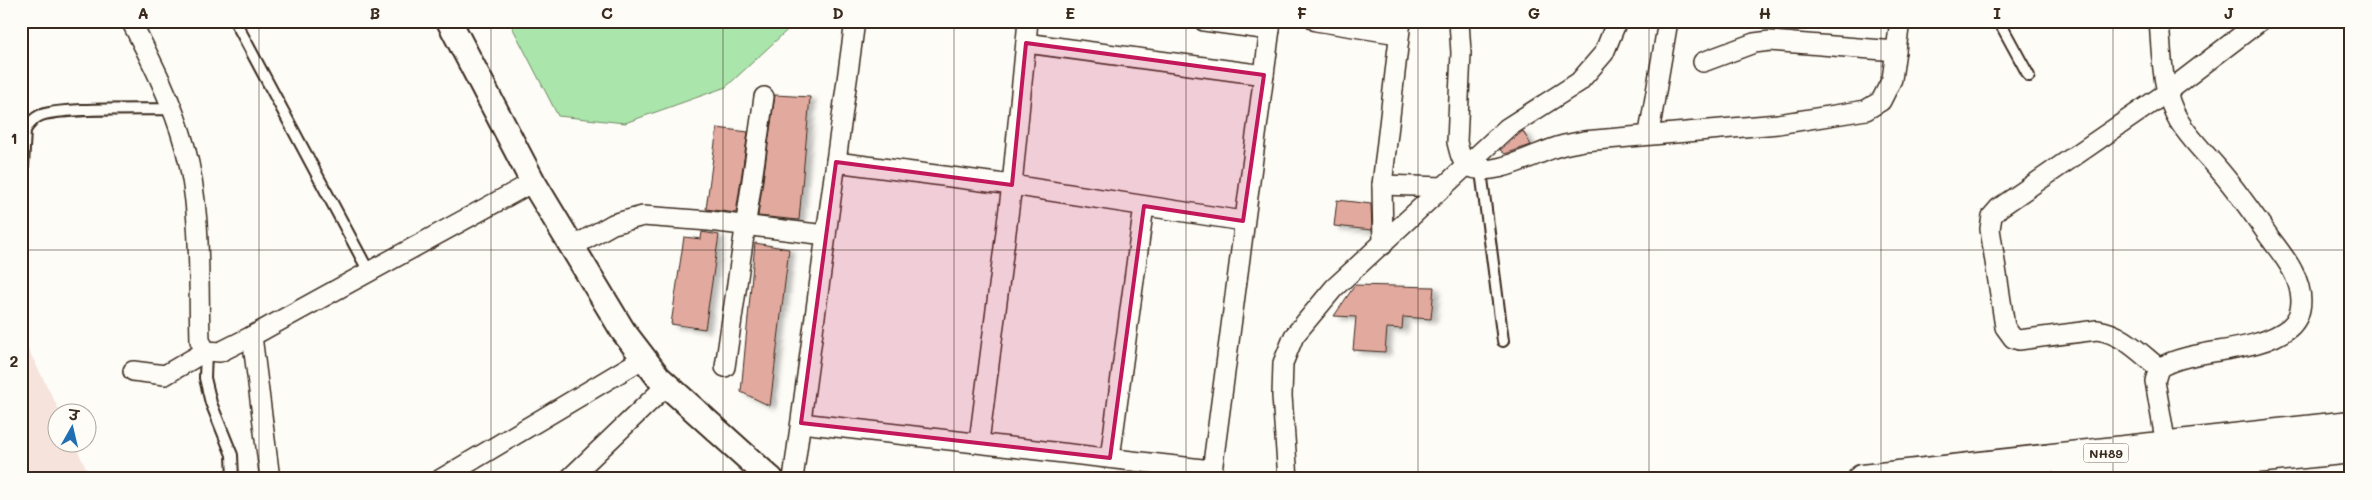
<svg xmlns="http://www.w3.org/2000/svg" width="2372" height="500" font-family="Mali,'Playpen Sans Deva',sans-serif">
<defs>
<filter id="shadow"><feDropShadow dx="5.5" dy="3" stdDeviation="2.5" flood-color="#0004"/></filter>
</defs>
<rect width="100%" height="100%" fill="#fdfcf7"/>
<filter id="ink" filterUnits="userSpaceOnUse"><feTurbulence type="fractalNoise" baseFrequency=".02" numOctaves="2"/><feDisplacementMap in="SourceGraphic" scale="10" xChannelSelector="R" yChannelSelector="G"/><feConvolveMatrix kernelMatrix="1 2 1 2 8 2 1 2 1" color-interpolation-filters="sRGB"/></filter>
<g filter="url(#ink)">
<path fill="#f5e3dc" d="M21,335L60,412H58V442L74,443L91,479H21Z"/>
<path fill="#aae5ab" stroke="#728864" d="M509,21H797L726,87L625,123L558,116Z"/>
<g fill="#e2a99e" stroke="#3b2a1e" filter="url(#shadow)">
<path d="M775,95L810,97L799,220L758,216Z"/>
<path d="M717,128L748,132L736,213L706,209Z"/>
<path d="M1523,131L1531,145L1505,154L1500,150Z"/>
<path d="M1337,200L1371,204L1372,230L1334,226Z"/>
<path d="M702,232L719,235L705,329L671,324L684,237L701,239Z"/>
<path d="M755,243L789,249L770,406L741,392Z"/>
<path d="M1355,285L1434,287L1431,319L1403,317L1402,329L1387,328L1385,352L1353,350L1356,317L1334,316Z"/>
</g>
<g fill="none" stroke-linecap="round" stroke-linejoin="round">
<defs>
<g id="service">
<path d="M235,21L369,272"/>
<path d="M1999,21L2029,76"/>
<path d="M1481,171L1503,341"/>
<path d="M21,202L25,130C29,124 33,119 39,116C58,107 145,110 171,109"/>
<path d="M206,351L205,378L211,403L232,455L233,479"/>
</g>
<g id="minor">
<path d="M131,21C152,62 173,103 185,147C202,209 198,277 200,341L206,351L220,352L252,336L533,182"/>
<path d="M1204,21L1270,30"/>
<path d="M1316,21L1398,34"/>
<path d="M1459,21L1461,53L1457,142C1459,150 1461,162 1468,166C1491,179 1534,154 1557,147C1566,144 1575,143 1584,141L1778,124L1866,110L1881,101L1892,79L1900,21"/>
<path d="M2159,21C2162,55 2161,91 2179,121C2190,139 2207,155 2220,171C2238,192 2254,215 2270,238C2281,253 2294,268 2299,287C2303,302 2301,318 2289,328C2254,355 2193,347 2159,368L2155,381L2168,457"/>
<path d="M1026,43L1264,75"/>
<path d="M1703,62L1754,43L1770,41L1896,51"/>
<path d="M1649,133L1668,21"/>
<path d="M836,162L1012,185L1243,221"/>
<path d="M1382,185L1444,187"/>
<path d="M1383,245L1382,185L1401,21"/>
<path d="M572,247L613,224L643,216L709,221L826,235"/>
<path d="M252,336L270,479"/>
<path d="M725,367L764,97"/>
<path d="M2159,368C2140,353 2122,333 2097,330L2019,340L2013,338L2005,327L1990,229L1992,216L1999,208L2166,93L2260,21"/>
<path d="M133,371L165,375L206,351"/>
<path d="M801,423L1211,470"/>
<path d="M979,442L1012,185L1028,21"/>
<path d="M1110,458L1144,206"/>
<path d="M441,479L644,358"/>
<path d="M569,479L667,385"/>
<path d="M793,479L855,21"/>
<path d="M1211,479L1271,21"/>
<path d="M1288,479L1282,396L1283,363L1294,336L1334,288L1507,128L1579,82L1604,53L1617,21"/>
</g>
<path id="tertiary" d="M449,21L533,182L623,331L659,378L771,479"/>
<g id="primary">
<path d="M1862,479L2351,425"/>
<path d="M2065,479L2351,449"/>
</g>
</defs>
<use href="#service" stroke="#3b2a1e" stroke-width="14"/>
<use href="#minor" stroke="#3b2a1e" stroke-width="22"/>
<use href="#tertiary" stroke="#3b2a1e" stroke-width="28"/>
<use href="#primary" stroke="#3b2a1e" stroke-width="31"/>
<use href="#service" stroke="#fdfcf7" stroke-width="10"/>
<use href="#minor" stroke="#fdfcf7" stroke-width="19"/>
<use href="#tertiary" stroke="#fdfcf7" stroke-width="24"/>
<use href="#primary" stroke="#fdfcf7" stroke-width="28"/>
</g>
</g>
<path fill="#c2185b" fill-opacity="0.2" stroke="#c2185b" stroke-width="4" stroke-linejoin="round" d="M1026,43L1264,75L1243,221L1144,206L1110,458L801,423L836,162L1012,185Z"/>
<path fill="none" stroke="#3b2a1e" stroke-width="1" stroke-opacity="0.55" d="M259,21V479M491,21V479M723,21V479M954,21V479M1186,21V479M1418,21V479M1649,21V479M1881,21V479M2113,21V479M21,250H2351"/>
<g text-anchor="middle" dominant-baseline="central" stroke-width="4.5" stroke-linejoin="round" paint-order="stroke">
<rect fill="#fdfcf7" stroke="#75695f" stroke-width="1" x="2083.5" y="443.5" width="45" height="19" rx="4"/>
<g font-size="12" font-weight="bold" fill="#3b2a1e">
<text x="2106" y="453">NH89</text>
</g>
</g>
<rect width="2372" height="500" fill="none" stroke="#fdfcf7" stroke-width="55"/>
<g transform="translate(72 428) rotate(8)"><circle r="24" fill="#fdfcf7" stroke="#afa8a0"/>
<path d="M0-4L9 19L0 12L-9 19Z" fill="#1f6fb2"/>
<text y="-8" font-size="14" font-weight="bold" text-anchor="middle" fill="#3b2a1e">उ</text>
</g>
<rect x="28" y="28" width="2316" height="444" fill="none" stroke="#3b2a1e" stroke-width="2"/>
<g font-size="16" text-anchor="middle" font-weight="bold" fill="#3b2a1e">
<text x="143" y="19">A</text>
<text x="375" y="19">B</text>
<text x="607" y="19">C</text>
<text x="838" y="19">D</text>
<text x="1070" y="19">E</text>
<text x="1302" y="19">F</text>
<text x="1534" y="19">G</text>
<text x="1765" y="19">H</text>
<text x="1997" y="19">I</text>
<text x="2229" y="19">J</text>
<text x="14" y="144">1</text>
<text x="14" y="367">2</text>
</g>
</svg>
